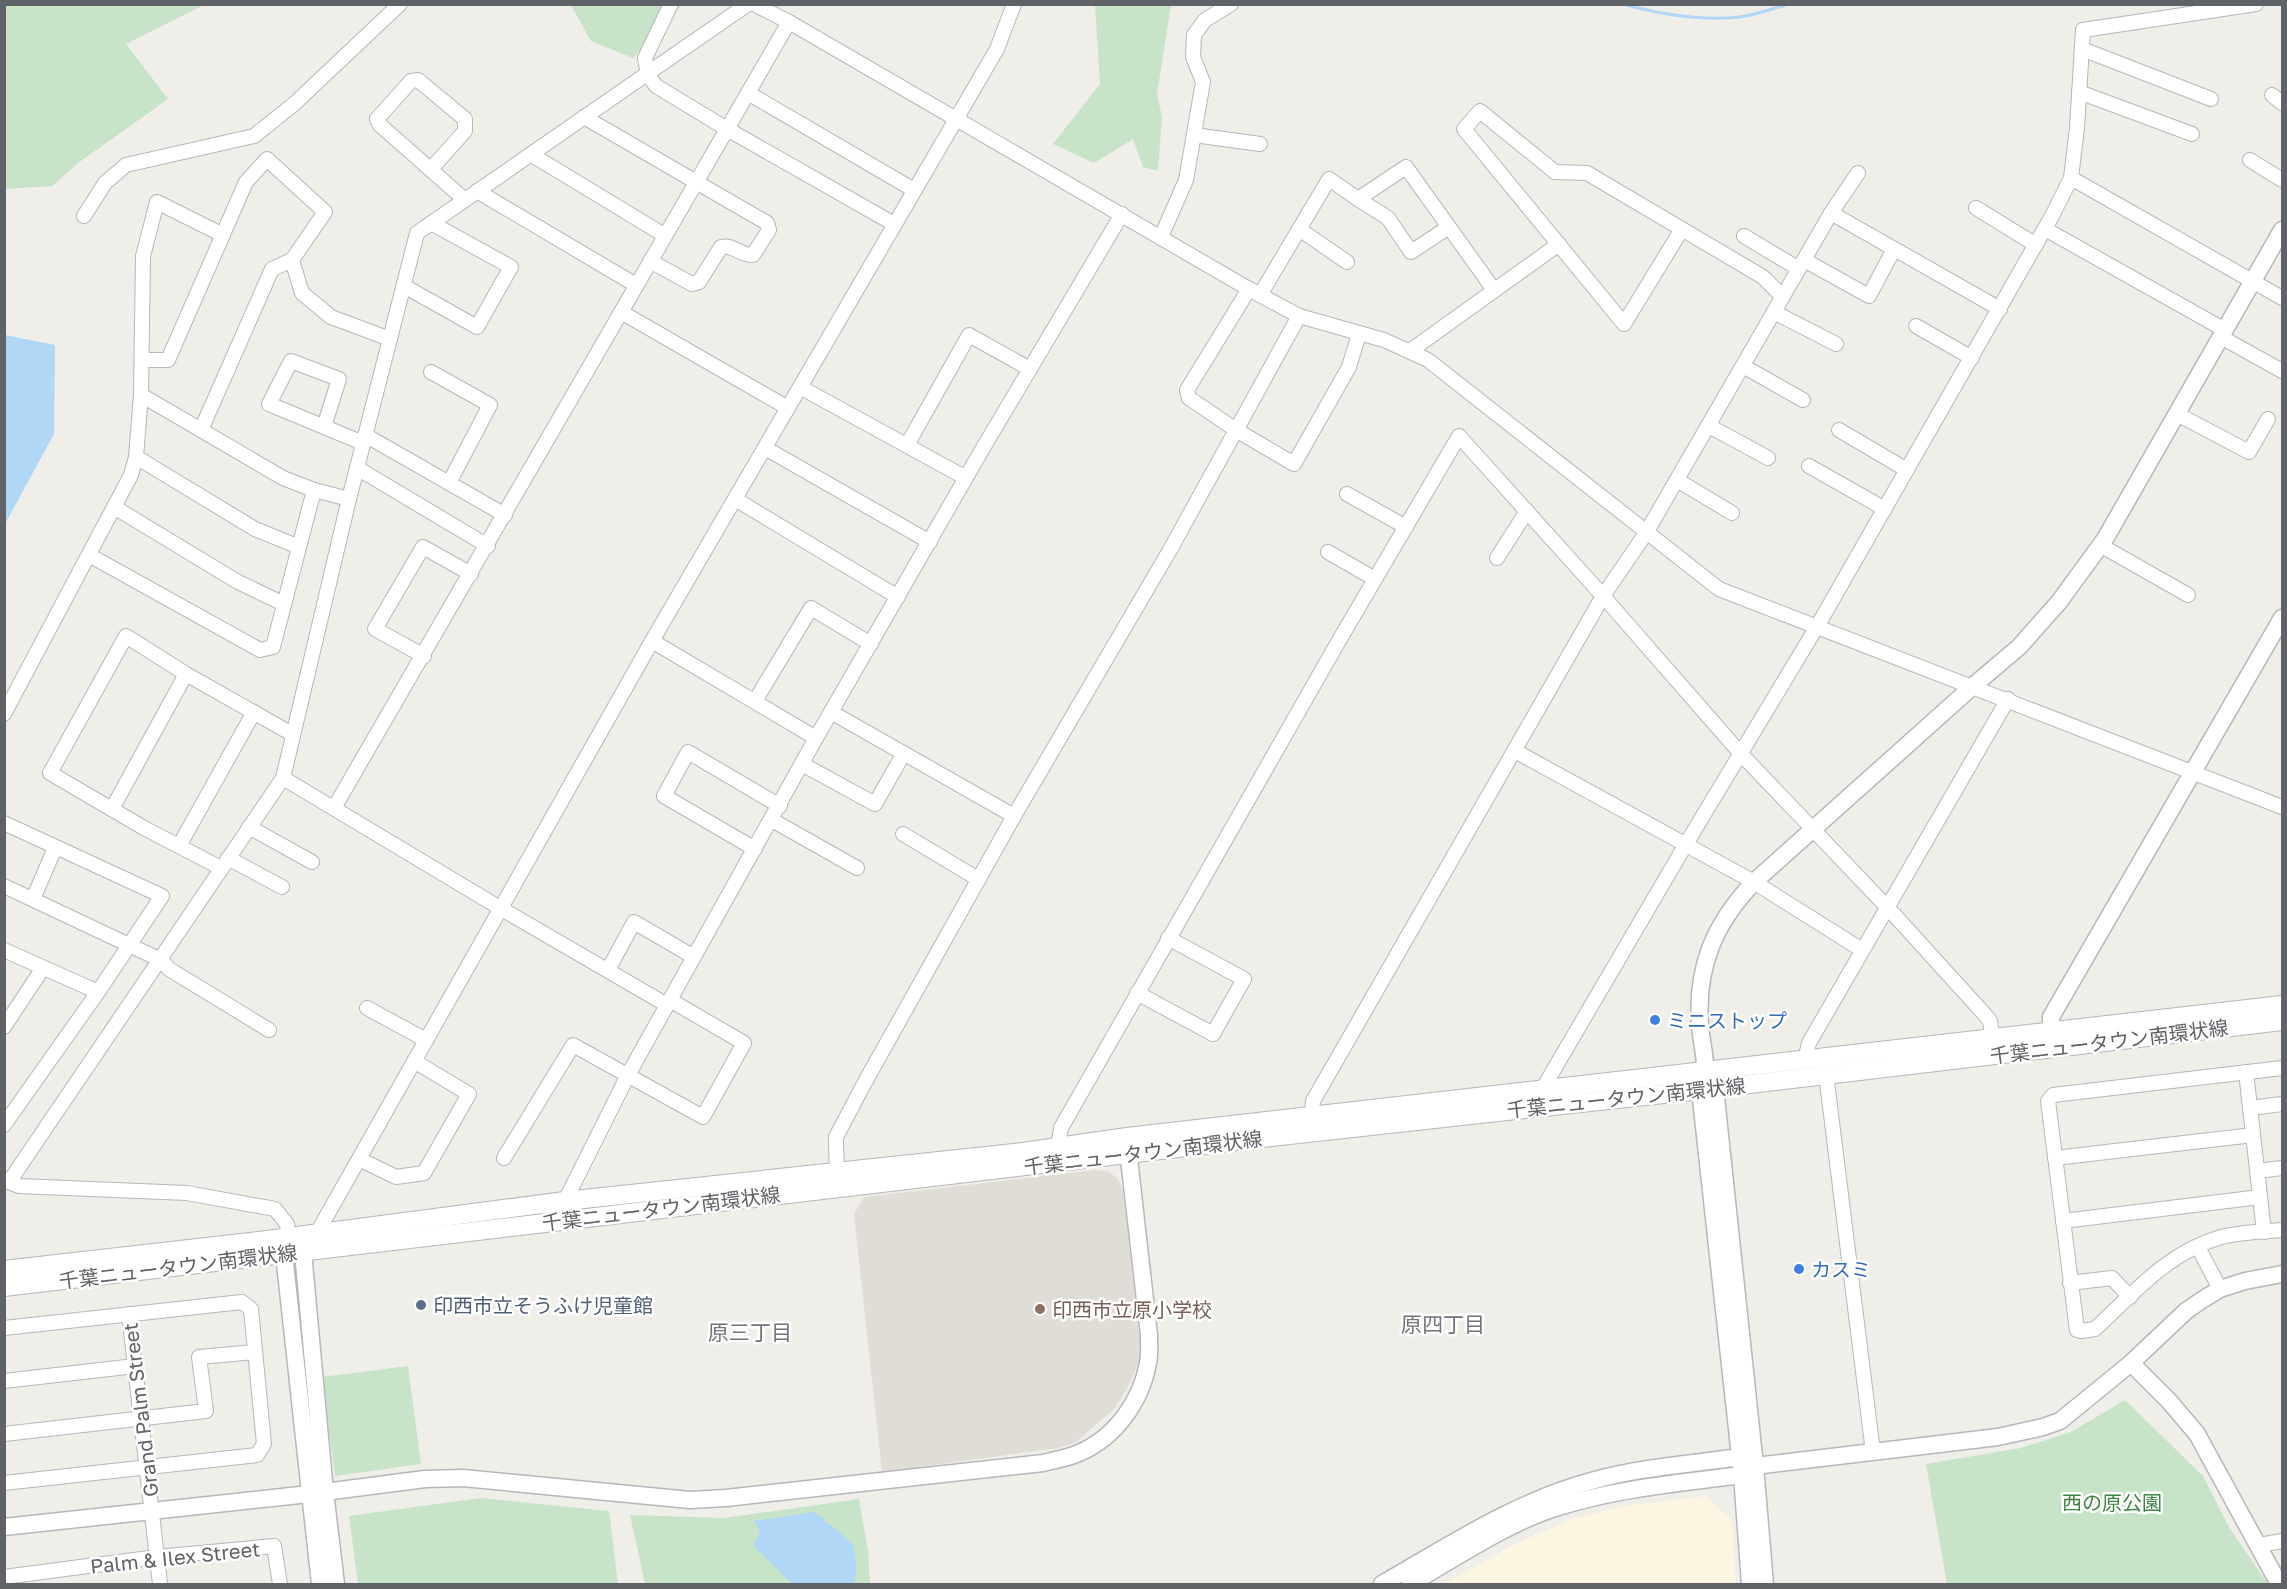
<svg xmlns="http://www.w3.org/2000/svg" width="2287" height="1589" font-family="'Golos Text','Noto Sans JP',sans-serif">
<rect width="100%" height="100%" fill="#efeee8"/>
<path fill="#fbf5e1" d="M1706,1496L1732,1520L1736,1584H1444L1515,1544L1572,1519L1625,1506Z"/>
<path fill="#dfddd6" d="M1094,1170L1108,1171L1117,1178L1123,1190L1141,1350L1139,1362L1127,1389L1115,1408L1075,1443L1058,1448L882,1472L854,1214L864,1197Z"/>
<g fill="#c7e4c8">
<path d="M5,4H204V5L126,44L168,99L78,163L52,186L5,189Z"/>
<path d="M571,5H682L633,58L591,41Z"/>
<path d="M1095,5H1171L1157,94L1162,117L1158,171L1143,167L1133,139L1094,163L1053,144L1100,84Z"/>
<path d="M408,1366L421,1464L335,1476L322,1377Z"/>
<path d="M2125,1400L2203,1476L2230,1529L2268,1584H1947L1926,1464L2021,1448L2071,1432Z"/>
<path d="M481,1498L609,1511L618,1584H358L349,1516Z"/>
<path d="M859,1499L868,1551L870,1584H645L630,1515L724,1518Z"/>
</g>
<g fill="#b1d7f7">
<path d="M5,335L55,345L54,434L5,524Z"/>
<path d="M815,1512L853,1544L857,1569L854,1584H792L754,1546L760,1531L754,1521Z"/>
</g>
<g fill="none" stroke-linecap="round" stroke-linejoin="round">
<path stroke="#b1d7f7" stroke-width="3" d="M1623,4C1659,14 1702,21 1740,17C1756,15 1774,8 1790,4"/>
<defs>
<g id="minor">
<path d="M671,4L645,58L648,75L656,86L727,129L894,224"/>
<path d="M754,4L789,22L1249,289L1299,316L1384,340L1428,360L1719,589L2282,807"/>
<path d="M2082,49L2211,99"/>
<path d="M2079,92L2192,134"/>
<path d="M748,93L914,190"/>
<path d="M2272,95L2282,103"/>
<path d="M584,117L767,223L769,230L753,255C741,256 733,244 721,247L699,282L692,284L650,261"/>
<path d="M1194,135L1260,144"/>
<path d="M532,155L664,235"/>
<path d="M2250,160L2282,180"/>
<path d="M431,169L465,131V119L418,80L411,81L377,119L380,125L465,200"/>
<path d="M2071,178L2282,298"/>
<path d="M477,191L636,285"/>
<path d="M1976,208L2036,245"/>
<path d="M1831,213L2000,309"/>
<path d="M84,216L105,183L126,165L254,136L294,104L400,4"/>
<path d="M1449,227L1411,252L1388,218L1358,199L1406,167L1494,290"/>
<path d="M1299,229L1347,262"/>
<path d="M1682,229L1624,324L1464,129L1480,111L1555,172L1587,173L1763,277L1783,297"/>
<path d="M2045,229L2225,330"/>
<path d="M1744,236L1799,269"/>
<path d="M1161,237L1186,180L1203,82L1193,57L1194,35L1205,20L1231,4"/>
<path d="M292,260L302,293L331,317L390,339"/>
<path d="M1804,260L1869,296L1894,249"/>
<path d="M404,286L477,327L511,267L431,223"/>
<path d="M1249,289L1187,390L1189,398L1236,430L1294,464L1349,367L1359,334"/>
<path d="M1260,295L1329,179L1358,199"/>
<path d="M621,312L788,408"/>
<path d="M1774,312L1836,344"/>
<path d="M1916,326L1972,358"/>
<path d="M2221,337L2282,371"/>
<path d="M1410,351L1559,244"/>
<path d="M142,360H168L246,182L267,159L325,212L292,260L272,269L201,430"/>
<path d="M1743,366L1803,400"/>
<path d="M431,372L490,405L449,483"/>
<path d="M800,387L966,478"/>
<path d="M141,395L283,478L314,490L349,499"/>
<path d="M2177,414L2249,452L2268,419"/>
<path d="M1709,426L1768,458"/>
<path d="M324,427L339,379L291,361L269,404L363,443"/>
<path d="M1839,430L1907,470"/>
<path d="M365,435L505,515"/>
<path d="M907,445L969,335L1030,369"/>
<path d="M765,448L930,542"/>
<path d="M136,457L255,529L299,547"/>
<path d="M1809,466L1885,509"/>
<path d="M357,468L488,546"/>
<path d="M1677,480L1732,513"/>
<path d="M1347,494L1406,527"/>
<path d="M735,499L898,597"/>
<path d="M114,507L238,582L284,604"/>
<path d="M2100,545L2188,595"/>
<path d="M1328,552L1375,579"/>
<path d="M89,555L260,650L273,647L314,490"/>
<path d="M1497,558L1527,511"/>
<path d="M652,641L816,738"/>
<path d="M424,656L375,629L423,547L471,574"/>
<path d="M755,701L811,608L871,644"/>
<path d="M831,712L1014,816"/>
<path d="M4,714L131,475L136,457L141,395L143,256L157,202L223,235"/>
<path d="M1515,751L1754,882L1862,950"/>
<path d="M802,764L875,804L904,753"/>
<path d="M283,778L500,908L667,1005"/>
<path d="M334,808L789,22"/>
<path d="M112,809L186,674"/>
<path d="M772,820L857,868"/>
<path d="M4,823L162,896L98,992L4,1125"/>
<path d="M249,827L312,862"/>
<path d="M903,834L978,879"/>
<path d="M179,846L254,712"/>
<path d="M755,849L664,796L688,752L780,806"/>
<path d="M228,858L282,887"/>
<path d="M221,868L144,828L50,773L126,636L186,674L292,734"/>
<path d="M4,886L161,960L169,969L269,1030"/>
<path d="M33,899L55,848"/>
<path d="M4,950L98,992"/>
<path d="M608,970L634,922L694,957"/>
<path d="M1137,993L1213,1034L1244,979L1168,938"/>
<path d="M367,1008L426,1040"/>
<path d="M4,1027L43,968"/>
<path d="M1805,1060L1809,1043L2008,699"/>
<path d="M2282,1068L2053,1095L2048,1101L2077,1330L2081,1331L2095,1329C2132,1295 2167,1253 2218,1238C2238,1232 2262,1232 2282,1230"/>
<path d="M2246,1072L2264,1232"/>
<path d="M1826,1074L1873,1452"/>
<path d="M1547,1090L1546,1083L1686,844L1818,625L2052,216L2071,178L2077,128L2083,30L2256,4"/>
<path d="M2250,1108L2282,1104"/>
<path d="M1314,1117L1312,1110L1313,1101L1603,596L1646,533L1831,213L1858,173"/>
<path d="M1058,1147L1061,1128L1337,644L1459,436L1603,596L1741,754L1888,908L1987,1017L1990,1021L1993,1039"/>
<path d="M504,1158L573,1045L703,1117L744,1043L670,1000"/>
<path d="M2055,1158L2253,1135"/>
<path d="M359,1159L396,1177L424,1173L469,1094L414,1061"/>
<path d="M2257,1171L2282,1168"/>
<path d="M837,1180L836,1137L865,1082L1014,816L1170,550L1299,316"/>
<path d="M565,1201L628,1075L816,738L983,448L1122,214"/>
<path d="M2063,1221L2260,1197"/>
<path d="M317,1233L652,641L997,49L1014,4"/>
<path d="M289,1237L287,1224L275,1209L187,1193L19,1186L9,1182L283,778L349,499L417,233L748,4"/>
<path d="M2198,1247L2220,1289"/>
<path d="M2070,1283L2112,1278L2130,1297"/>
<path d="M129,1314L160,1584"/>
<path d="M4,1328L242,1302L251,1309L264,1444L257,1455L4,1483"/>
<path d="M4,1381L135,1366"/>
<path d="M4,1434L206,1411L199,1357L255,1352"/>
<path d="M2259,1545L2282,1541"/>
<path d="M4,1577L157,1557L274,1546L280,1584"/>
</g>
<g id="tertiary">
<path d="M2051,1033V1017L2282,618"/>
<path d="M1708,1077L1715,1088L1755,1466L1765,1584"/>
<path d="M2131,1363L2169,1401L2197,1434L2279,1584"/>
<path d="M4,1527L309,1494L425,1479L463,1478L690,1500L726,1498L1043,1463C1055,1460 1068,1458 1079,1453C1116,1437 1141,1401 1148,1363C1150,1354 1149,1344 1149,1335L1127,1141"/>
<path d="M320,1584L284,1254L289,1237L303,1252L325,1492L336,1584"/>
<path d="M1382,1584C1450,1545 1518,1500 1595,1480C1641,1467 1692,1464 1740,1457L1749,1463"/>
<path d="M1410,1584C1456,1558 1502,1526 1552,1509C1613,1489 1678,1483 1742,1475L1755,1466L1998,1437L2043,1427L2060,1421L2131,1363L2186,1311L2202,1300L2220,1289L2245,1281L2282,1274"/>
<path d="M1750,1584L1742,1475L1700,1090C1701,1084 1704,1077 1705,1072C1706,1057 1701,1040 1700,1025C1696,967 1714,924 1754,882L1973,686L2019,647L2059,602L2105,539L2282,230"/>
</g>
<g id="secondary">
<path d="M4,1270L267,1240L565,1201L1023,1152L1127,1137L2282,1005"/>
<path d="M4,1287L1271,1137L1700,1090L2282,1021"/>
</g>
</defs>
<use href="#minor" stroke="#b5b7bb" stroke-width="16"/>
<use href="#tertiary" stroke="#b5b7bb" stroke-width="19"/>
<use href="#secondary" stroke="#b4b6ba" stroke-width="20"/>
<use href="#minor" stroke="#fff" stroke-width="14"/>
<use href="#tertiary" stroke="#fff" stroke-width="16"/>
<use href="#secondary" stroke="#fff" stroke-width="18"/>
</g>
<g fill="#3f7fe0" stroke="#fff" stroke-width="2">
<circle cx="1655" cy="1020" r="6"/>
<circle cx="1799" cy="1269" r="6"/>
</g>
<circle fill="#5c6f8a" stroke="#fff" stroke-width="2" cx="421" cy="1305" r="6"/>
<circle fill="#8d6e63" stroke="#fff" stroke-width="2" cx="1040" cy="1309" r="6"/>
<g text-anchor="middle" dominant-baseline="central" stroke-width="5" stroke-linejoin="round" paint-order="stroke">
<g font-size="20" fill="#366cbe" stroke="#fff" text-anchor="start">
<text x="1667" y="1020">ミニストップ</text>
<text x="1811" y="1269">カスミ</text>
</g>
<g font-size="20" fill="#5f6266" stroke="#fff">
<text transform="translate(2109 1041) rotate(-7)">千葉ニュータウン南環状線</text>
<text transform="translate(1626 1097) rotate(-6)">千葉ニュータウン南環状線</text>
<text transform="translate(1143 1152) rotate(-7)">千葉ニュータウン南環状線</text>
<text transform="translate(661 1208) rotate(-7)">千葉ニュータウン南環状線</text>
<text transform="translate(178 1266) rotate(-7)">千葉ニュータウン南環状線</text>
<text transform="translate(140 1410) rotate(-97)">Grand Palm Street</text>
<text transform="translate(175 1557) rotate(-6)">Palm &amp; Ilex Street</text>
</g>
<g font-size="20" fill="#4e5e75" stroke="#fff" text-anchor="start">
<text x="433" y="1305">印西市立そうふけ児童館</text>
</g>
<g font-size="20" fill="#785e54" stroke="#fff" text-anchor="start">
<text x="1052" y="1309">印西市立原小学校</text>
</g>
<g font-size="20" fill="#408444" stroke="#fff">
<text x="2112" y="1502">西の原公園</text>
</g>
<g font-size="21" fill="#707478" stroke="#fff">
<text x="1443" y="1324">原四丁目</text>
<text x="750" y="1332">原三丁目</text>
</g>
</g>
<rect width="2287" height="1589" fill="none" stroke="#5f6266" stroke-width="12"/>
</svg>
